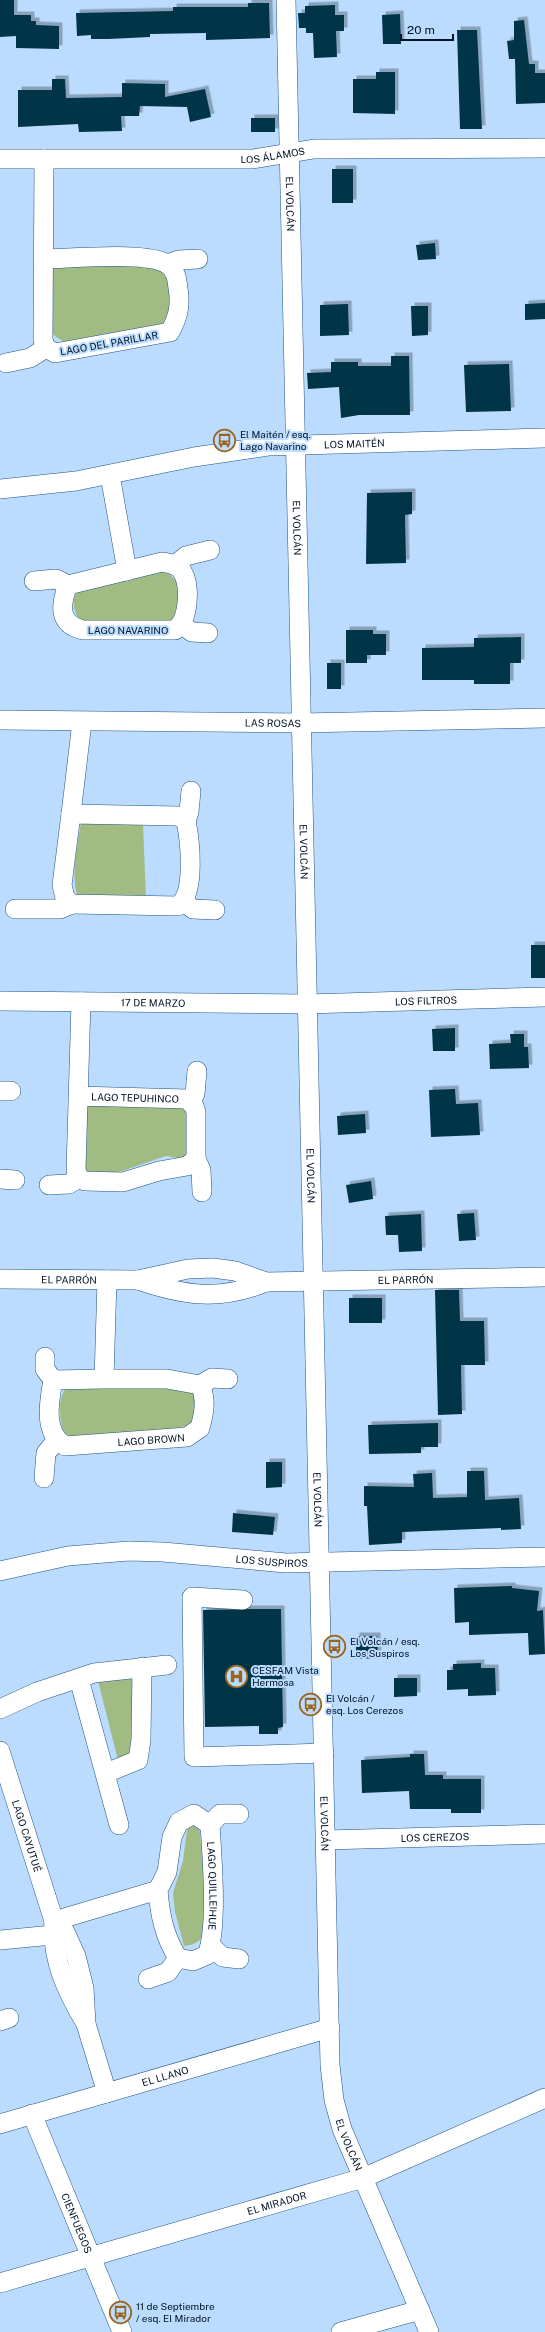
<svg xmlns="http://www.w3.org/2000/svg" width="545" height="2332" font-family="'Public Sans',sans-serif">
<defs>
<filter id="shadow"><feDropShadow dx="3.5" dy="-3.5" stdDeviation="0" flood-color="#0004"/></filter>
</defs>
<rect width="100%" height="100%" fill="#bbdcfe"/>
<g fill="#a0bc83">
<path d="M143,263L166,269L173,311L166,324L64,342L52,334V265Z"/>
<path d="M163,570C182,580 180,594 181,613L171,622L88,623L79,620C74,609 70,600 79,590Z"/>
<path d="M81,823L143,824L146,898L77,896C71,872 77,846 81,823Z"/>
<path d="M81,1105H190V1160L166,1156L116,1173L80,1174Z"/>
<path d="M67,1386L189,1389L196,1396V1411L191,1425L177,1428L74,1437L64,1434C59,1418 57,1400 67,1386Z"/>
<path d="M134,1672L132,1756L118,1760L97,1677Z"/>
<path d="M191,1824H199L209,1926C203,1938 198,1945 184,1946L175,1912L173,1893L183,1861L187,1830Z"/>
</g>
<g fill="#023446" filter="url(#shadow)">
<path d="M0,0H14V15H31V21H36V25L59,26V49L16,48V36L0,37Z"/>
<path d="M248,3H269L270,38L206,40V33L150,34V37L108,39H91V35L77,36L76,13L173,11V7H248Z"/>
<path d="M335,5V15H344V31H336L337,57L314,58L313,33H306V28H299L298,13H305V6Z"/>
<path d="M400,14L401,44H383L382,15Z"/>
<path d="M524,20L529,64H535V73H545V103L516,104L515,59H509L507,41L514,40V21Z"/>
<path d="M457,30H477L482,129H460Z"/>
<path d="M376,72H395V114L353,113V79H376Z"/>
<path d="M52,79H65L66,98L122,97V83L165,84V97L205,89L211,117L190,122L187,107L140,106L139,116H121L122,131L79,132L78,124L18,127V90H52Z"/>
<rect x="251" y="118" width="24" height="14"/>
<rect x="332" y="169" width="21" height="34"/>
<path d="M435,243L436,259L418,260L416,245Z"/>
<path d="M545,303V319L525,320V304Z"/>
<path d="M348,304L349,335L320,336V305Z"/>
<path d="M411,306H428V335L412,336Z"/>
<path d="M391,356H409L410,415H359L341,418L339,387L308,389L307,373L331,372V362H358V366H391Z"/>
<path d="M509,364L511,411L466,412L464,365Z"/>
<path d="M412,492V514L405,515L406,563L366,564L367,493Z"/>
<path d="M346,630H373V634H386V655H367V663H346Z"/>
<path d="M521,637V663H510V684H474V680H422V648L474,647V638Z"/>
<rect x="327" y="663" width="14" height="26"/>
<rect x="531" y="945" width="14" height="33"/>
<path d="M455,1028V1051H433L432,1029Z"/>
<path d="M510,1034H524V1047H528L529,1068L490,1069L489,1044L511,1043Z"/>
<path d="M455,1089L456,1104L478,1103L480,1135L431,1137L429,1090Z"/>
<path d="M365,1114L366,1133L338,1135L337,1116Z"/>
<path d="M371,1181L373,1199L349,1203L346,1185Z"/>
<path d="M474,1213L476,1240L459,1241L457,1214Z"/>
<path d="M421,1214L422,1251L399,1252L398,1235H386L385,1216Z"/>
<path d="M435,1290H459L460,1321H484L485,1365H461L462,1414L438,1415Z"/>
<rect x="349" y="1298" width="33" height="25"/>
<path d="M438,1423V1447H421V1453L369,1454L368,1425Z"/>
<path d="M266,1462H282V1487L266,1488Z"/>
<path d="M467,1471H484L485,1500L519,1498L521,1529L501,1530V1528L402,1532V1543L369,1545L367,1506H364V1486L414,1487L413,1474L432,1473L433,1498L467,1497Z"/>
<path d="M233,1513L275,1517L273,1535L232,1532Z"/>
<path d="M512,1586V1588L539,1591L537,1611L543,1610L545,1654L529,1655L528,1633L469,1635V1622L455,1623L454,1588Z"/>
<path d="M249,1609H281L283,1727L278,1728V1734H259V1726L205,1727L203,1610Z"/>
<path d="M356,1636H377L378,1658L356,1659Z"/>
<path d="M481,1663V1668H495L496,1695L468,1696V1689L447,1690V1670H453V1664Z"/>
<path d="M394,1678H417V1696L394,1697Z"/>
<path d="M410,1754H424L425,1775H443V1779H481V1813H451V1809H410L409,1791L362,1793L361,1760L410,1757Z"/>
</g>
<g fill="none" stroke-linecap="round" stroke-linejoin="round">
<defs>
<g id="minor">
<path id="s1" d="M286,0L330,2065L334,2100L342,2129L429,2332"/>
<path id="s2" d="M0,159H253L314,149L545,148"/>
<path d="M43,259C69,259 148,251 167,264C176,270 177,279 178,288C181,306 178,317 170,332L55,353L46,348L43,340L44,159"/>
<path d="M167,264L179,260L198,259"/>
<path d="M6,363L30,358L46,348"/>
<path d="M110,475L127,571"/>
<path id="s3" d="M0,489L76,481L194,457L268,446L545,438"/>
<path d="M162,562C169,563 177,564 182,571C191,586 189,620 175,630H83C58,624 60,605 68,585Z"/>
<path d="M175,565L186,556L210,550"/>
<path d="M34,581L56,579L68,585"/>
<path d="M182,625L192,632L208,633"/>
<path id="s4" d="M0,720L301,723L545,718"/>
<path d="M71,814L178,816L186,821C190,840 196,894 178,906L72,904L65,898L62,885Z"/>
<path d="M71,814L82,722"/>
<path d="M186,821L189,812L191,791"/>
<path d="M184,902L193,909L215,910"/>
<path d="M15,909H60L72,904"/>
<path id="s5" d="M0,1001L307,1004L545,997"/>
<path d="M0,1091H11"/>
<path id="s6" d="M78,1096L187,1099L194,1106L196,1112V1159L187,1166L159,1171L123,1182L85,1181L79,1178L76,1170C78,1114 79,1058 81,1002"/>
<path d="M190,1101L195,1094L197,1071"/>
<path d="M196,1159L201,1170L202,1192"/>
<path d="M0,1179L15,1180"/>
<path d="M49,1185L69,1184L79,1178"/>
<path id="s7" d="M0,1279L138,1280L188,1269L213,1268L235,1271L266,1282L545,1277"/>
<path d="M138,1280C185,1296 220,1301 266,1282"/>
<path d="M45,1357V1369L53,1380"/>
<path id="s8" d="M104,1379L53,1380C49,1402 43,1433 65,1446L187,1437L200,1428C204,1413 207,1400 200,1385L167,1379H104L107,1280"/>
<path d="M200,1385L212,1378L228,1379"/>
<path d="M44,1478L46,1453L56,1441"/>
<path id="s9" d="M0,1571L68,1556L129,1551L163,1552L286,1563L545,1557"/>
<path d="M243,1600L192,1597L194,1757L324,1753"/>
<path d="M79,1679L119,1825"/>
<path d="M0,1709L37,1692L94,1673L167,1665"/>
<path id="s10" d="M0,1751L54,1921C51,1959 67,1992 86,2024"/>
<path d="M106,1773L138,1760L141,1740L142,1667"/>
<path d="M210,1825L220,1814H239"/>
<path id="s11" d="M326,1840L545,1834"/>
<path id="s12" d="M54,1921L158,1890L167,1872L172,1837L179,1822L194,1814L210,1825C212,1856 218,1929 207,1955L193,1961L178,1958C164,1936 160,1915 158,1890"/>
<path d="M54,1921L65,1932L76,1956L84,1988L86,2024L107,2093"/>
<path d="M0,1940L53,1935"/>
<path d="M211,1946L223,1957L239,1959"/>
<path d="M148,1979L168,1972L178,1958"/>
<path d="M0,2021L9,2018"/>
<path id="s13" d="M32,2114L122,2332"/>
<path id="s14" d="M0,2124L330,2028"/>
<path id="s15" d="M0,2283L363,2178L545,2098"/>
<path d="M341,2332L420,2310"/>
</g>
</defs>
<use href="#minor" stroke="#1f5384" stroke-width="20"/>
<use href="#minor" stroke="#fff" stroke-width="19"/>
</g>
<defs>
<symbol id="bus-ring" viewBox="-11 -11 22 22"><circle r="9.5" fill="#bbdcfe" stroke="#9b651d" stroke-width="1.5"/><path d="M-5-6H5V4H4V6H2V4H-2V6H-4V4H-5ZM-3.5-4V0h7V-4ZM-3.5 1.2v1.5H-2V1.2ZM2 1.2v1.5H3.5V1.2Z" fill="#9b651d"/></symbol>
<symbol id="hospital-ring" viewBox="-11 -11 22 22"><circle r="9.5" fill="#bbdcfe" stroke="#9b651d" stroke-width="1.5"/><path d="M-5-5h3v3.5h4V-5h3V5h-3V1.5h-4V5h-3Z" fill="#9b651d"/></symbol>
</defs>
<g fill-rule="evenodd">
<use href="#bus-ring" x="212" y="428" width="25" height="25"/>
<use href="#bus-ring" x="322" y="1634" width="25" height="25"/>
<use href="#hospital-ring" x="224" y="1664" width="25" height="25"/>
<use href="#bus-ring" x="298" y="1692" width="25" height="25"/>
<use href="#bus-ring" x="108" y="2300" width="25" height="25"/>
</g>
<g text-anchor="middle" dominant-baseline="central" stroke-width="4" stroke-linejoin="round" paint-order="stroke">
<g font-size="10" fill="#001226" stroke="#bbdcfe">
<text stroke="none"><textPath href="#s2" startOffset="273">LOS ÁLAMOS</textPath></text>
<text stroke="none"><textPath href="#s1" startOffset="204">EL VOLCÁN</textPath></text>
<text transform="translate(109 343) rotate(-10)">LAGO DEL PARILLAR</text>
<text stroke="none"><textPath href="#s3" startOffset="358">LOS MAITÉN</textPath></text>
<text stroke="none"><textPath href="#s1" startOffset="528">EL VOLCÁN</textPath></text>
<text x="128" y="630">LAGO NAVARINO</text>
<text stroke="none"><textPath href="#s4" startOffset="273">LAS ROSAS</textPath></text>
<text stroke="none"><textPath href="#s1" startOffset="852">EL VOLCÁN</textPath></text>
<text stroke="none"><textPath href="#s5" startOffset="426">LOS FILTROS</textPath></text>
<text stroke="none"><textPath href="#s5" startOffset="153">17 DE MARZO</textPath></text>
<text stroke="none"><textPath href="#s6" startOffset="57">LAGO TEPUHINCO</textPath></text>
<text stroke="none"><textPath href="#s1" startOffset="1176">EL VOLCÁN</textPath></text>
<text stroke="none"><textPath href="#s7" startOffset="69">EL PARRÓN</textPath></text>
<text stroke="none"><textPath href="#s7" startOffset="409">EL PARRÓN</textPath></text>
<text stroke="none"><textPath href="#s8" startOffset="209">LAGO BROWN</textPath></text>
<text stroke="none"><textPath href="#s1" startOffset="1500">EL VOLCÁN</textPath></text>
<text stroke="none"><textPath href="#s9" startOffset="274">LOS SUSPIROS</textPath></text>
<text stroke="none"><textPath href="#s1" startOffset="1824">EL VOLCÁN</textPath></text>
<text stroke="none"><textPath href="#s10" startOffset="89">LAGO CAYUTUÉ</textPath></text>
<text stroke="none"><textPath href="#s11" startOffset="109">LOS CEREZOS</textPath></text>
<text stroke="none"><textPath href="#s12" startOffset="278">LAGO QUILLEIHUE</textPath></text>
<text stroke="none"><textPath href="#s14" startOffset="172">EL LLANO</textPath></text>
<text stroke="none"><textPath href="#s1" startOffset="2148">EL VOLCÁN</textPath></text>
<text stroke="none"><textPath href="#s15" startOffset="288">EL MIRADOR</textPath></text>
<text stroke="none"><textPath href="#s13" startOffset="118">CIENFUEGOS</textPath></text>
</g>
<g font-size="10" fill="#001226" stroke="#bbdcfe" text-anchor="start">
<text x="240" y="434">El Maitén / esq.<tspan x="240" dy="12">Lago Navarino</tspan></text>
<text x="350" y="1641">El Volcán / esq.<tspan x="350" dy="12">Los Suspiros</tspan></text>
<text x="252" y="1670">CESFAM Vista<tspan x="252" dy="12">Hermosa</tspan></text>
<text x="326" y="1698">El Volcán /<tspan x="326" dy="12">esq. Los Cerezos</tspan></text>
<text x="136" y="2306">11 de Septiembre<tspan x="136" dy="12">/ esq. El Mirador</tspan></text>
</g>
</g>
<path d="M401 34v6h52v-6" fill="none" stroke="#001226" stroke-width="2"/>
<text x="407" y="34" font-size="12" fill="#001226" stroke="#bbdcfe" stroke-width="3" paint-order="stroke">20 m</text>
</svg>
